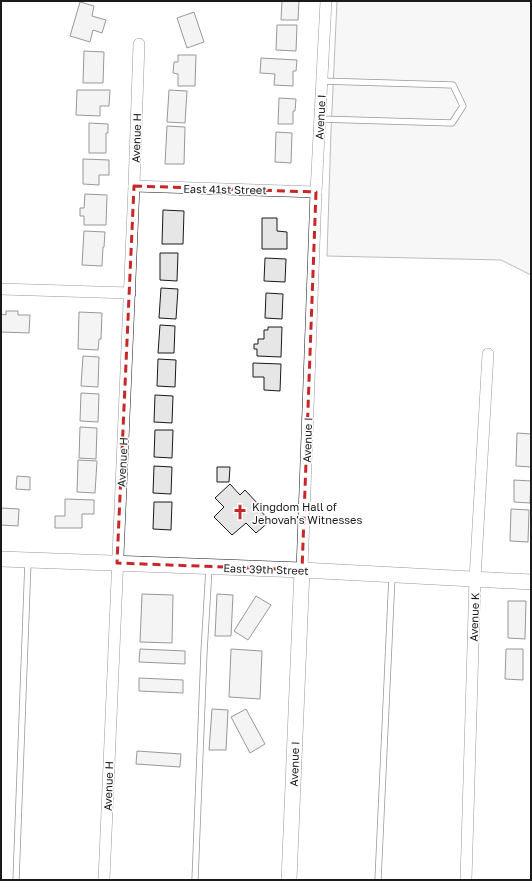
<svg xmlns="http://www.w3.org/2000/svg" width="532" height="881" font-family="'Golos Text',sans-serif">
<rect width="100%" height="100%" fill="#fff"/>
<path fill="#ededed" stroke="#6a6a6a" d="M337,1H531V275L501,260L327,256L331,131Z"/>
<g fill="#e6e6e6" stroke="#1a1a1a">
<path d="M282,1H299L298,20H281Z"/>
<path d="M80,2L94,6L92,16L106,20L102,33L93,30L90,42L70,36Z"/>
<path d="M194,12L204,42L187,48L177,18Z"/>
<path d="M277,25H297L296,51L276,50Z"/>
<path d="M84,51L104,52L103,83H83Z"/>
<path d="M178,55H196L195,86H178V74L173,73L174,62H178Z"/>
<path d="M261,58L297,60L296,71H293V86L274,85L275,74L260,73Z"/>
<path d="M77,90H110L109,106H100V116L76,115Z"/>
<path d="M169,90L187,91L185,123L167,122Z"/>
<path d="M279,98L296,99L295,111H293V124H278Z"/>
<path d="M89,123L108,124V133H106V153H89Z"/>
<path d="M167,126L185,127L184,164H165Z"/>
<path d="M276,132L292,133L291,163L275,162Z"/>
<path d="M83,159L109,160V175H99V185L83,184Z"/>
<path d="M85,194L107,195L106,225H84V216H80V208H84Z"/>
<path d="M163,210L184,211L183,244H162Z"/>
<path d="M262,218H277V231L287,232V249H262Z"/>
<path d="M84,231L105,232L104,247H103L102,266L82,265Z"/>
<path d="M160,253H178L177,281L160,280Z"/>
<path d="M265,258L286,259L285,282L264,281Z"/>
<path d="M161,288L178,289L176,319L159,318Z"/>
<path d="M266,293L283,294L282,319L265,318Z"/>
<path d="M6,311H18V315H30L29,333L1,332V314L6,315Z"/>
<path d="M79,312L102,313L101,339H99L98,350L78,349Z"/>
<path d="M160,325L175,326L174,353H158Z"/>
<path d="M268,327H282L281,357L257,356V349H254V344H258V339H264V330H268Z"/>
<path d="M83,356L99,357L98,387L81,386Z"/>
<path d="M158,359L176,360L175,387L157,386Z"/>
<path d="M253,363L281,364L280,391L264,390V377H253Z"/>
<path d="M81,393L99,394L98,422L80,421Z"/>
<path d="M155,395L173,396L172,423L154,422Z"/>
<path d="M80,427L97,428L96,459L79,458Z"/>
<path d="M155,430H173L172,458L154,457Z"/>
<path d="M517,433L531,434V467L516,466Z"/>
<path d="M78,460L97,461L95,493L77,492Z"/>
<path d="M154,466L172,467L171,494L153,493Z"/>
<path d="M217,467H230L229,482H217Z"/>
<path d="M17,476L30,477V490L16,489Z"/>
<path d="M514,480L531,481L530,503L514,502Z"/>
<path d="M230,484L240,495L245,490L259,505L257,507L270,521L256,533L246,523L232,535L214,517L224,507L215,498Z"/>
<path d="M65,499L94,500V514H82V528H55V516H65Z"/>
<path d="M154,502H172L171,530L153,529Z"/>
<path d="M1,508L19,509L18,526L1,525Z"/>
<path d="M511,509L529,510L528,542L510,541Z"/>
<path d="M142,594L173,595L172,643L140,642Z"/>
<path d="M217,594L233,595L231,636H215Z"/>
<path d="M256,596L271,605L248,640L234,631Z"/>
<path d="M508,601H526L525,639L508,638Z"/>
<path d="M140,649L185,651V664L139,662Z"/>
<path d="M231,649L262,651L260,699L229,697Z"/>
<path d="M506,649H523V680L505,679Z"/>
<path d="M139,678L183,680V693L139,691Z"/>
<path d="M212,709L228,710L226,750H209Z"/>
<path d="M246,709L265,744L250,753L231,717Z"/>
<path d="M137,751L181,754L180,767L136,764Z"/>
</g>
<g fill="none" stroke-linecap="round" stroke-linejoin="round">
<defs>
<g id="lane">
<path d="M320,119L452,123L463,106L453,85L321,81"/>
<path d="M16,880L28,561"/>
<path d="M195,880L204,652L209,568"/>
<path d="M378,880L392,576"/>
</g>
<g id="street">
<path d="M134,186L316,192"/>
<path d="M1,289L130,293"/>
<path d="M302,570L316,192L326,1"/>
<path d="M104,880L134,186L139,44"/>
<path d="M466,880L475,579L488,354"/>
</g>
<g id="secondary">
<path d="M1,559L302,570L531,582"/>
<path d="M289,880L302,570"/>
</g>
</defs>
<use href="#lane" stroke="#1a1a1a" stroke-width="7"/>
<use href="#street" stroke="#1a1a1a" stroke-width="12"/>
<use href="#secondary" stroke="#1a1a1a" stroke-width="16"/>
<use href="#lane" stroke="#fff" stroke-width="5.5"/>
<use href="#street" stroke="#fff" stroke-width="11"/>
<use href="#secondary" stroke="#fff" stroke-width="15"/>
</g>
<path d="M0 0H532V881H0ZM134,186L316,192L302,570L117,563Z" fill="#fff" fill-opacity=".55" fill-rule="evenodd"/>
<path fill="none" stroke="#c62828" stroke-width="3" stroke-dasharray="8 5" stroke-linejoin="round" d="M134,186L316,192L302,570L117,563Z"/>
<defs>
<symbol id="church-bare" viewBox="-9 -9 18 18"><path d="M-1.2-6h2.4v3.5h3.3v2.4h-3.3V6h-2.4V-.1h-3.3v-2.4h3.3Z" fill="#c62828" stroke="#fff" stroke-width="2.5" paint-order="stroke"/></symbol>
</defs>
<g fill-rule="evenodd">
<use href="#church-bare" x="229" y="501" width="22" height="22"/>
</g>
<g text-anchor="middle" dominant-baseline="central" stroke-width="3" stroke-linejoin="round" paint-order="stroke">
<g font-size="11" fill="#1a1a1a" stroke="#fff">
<text transform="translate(320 117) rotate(-87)">Avenue I</text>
<text transform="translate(136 138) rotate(-88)">Avenue H</text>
<text transform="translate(225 189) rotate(1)">East 41st Street</text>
<text transform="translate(307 440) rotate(-88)">Avenue I</text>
<text transform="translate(122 462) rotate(-87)">Avenue H</text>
<text transform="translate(266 569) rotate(2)">East 39th Street</text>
<text transform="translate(474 617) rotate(-88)">Avenue K</text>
<text transform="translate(294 764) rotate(-88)">Avenue I</text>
<text transform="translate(108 786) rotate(-88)">Avenue H</text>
</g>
<g font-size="11" fill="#1a1a1a" stroke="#fff" text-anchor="start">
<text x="252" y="506">Kingdom Hall of<tspan x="252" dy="13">Jehovah's Witnesses</tspan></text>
</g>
</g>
<rect width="532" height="881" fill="none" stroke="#1a1a1a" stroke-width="4"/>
</svg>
